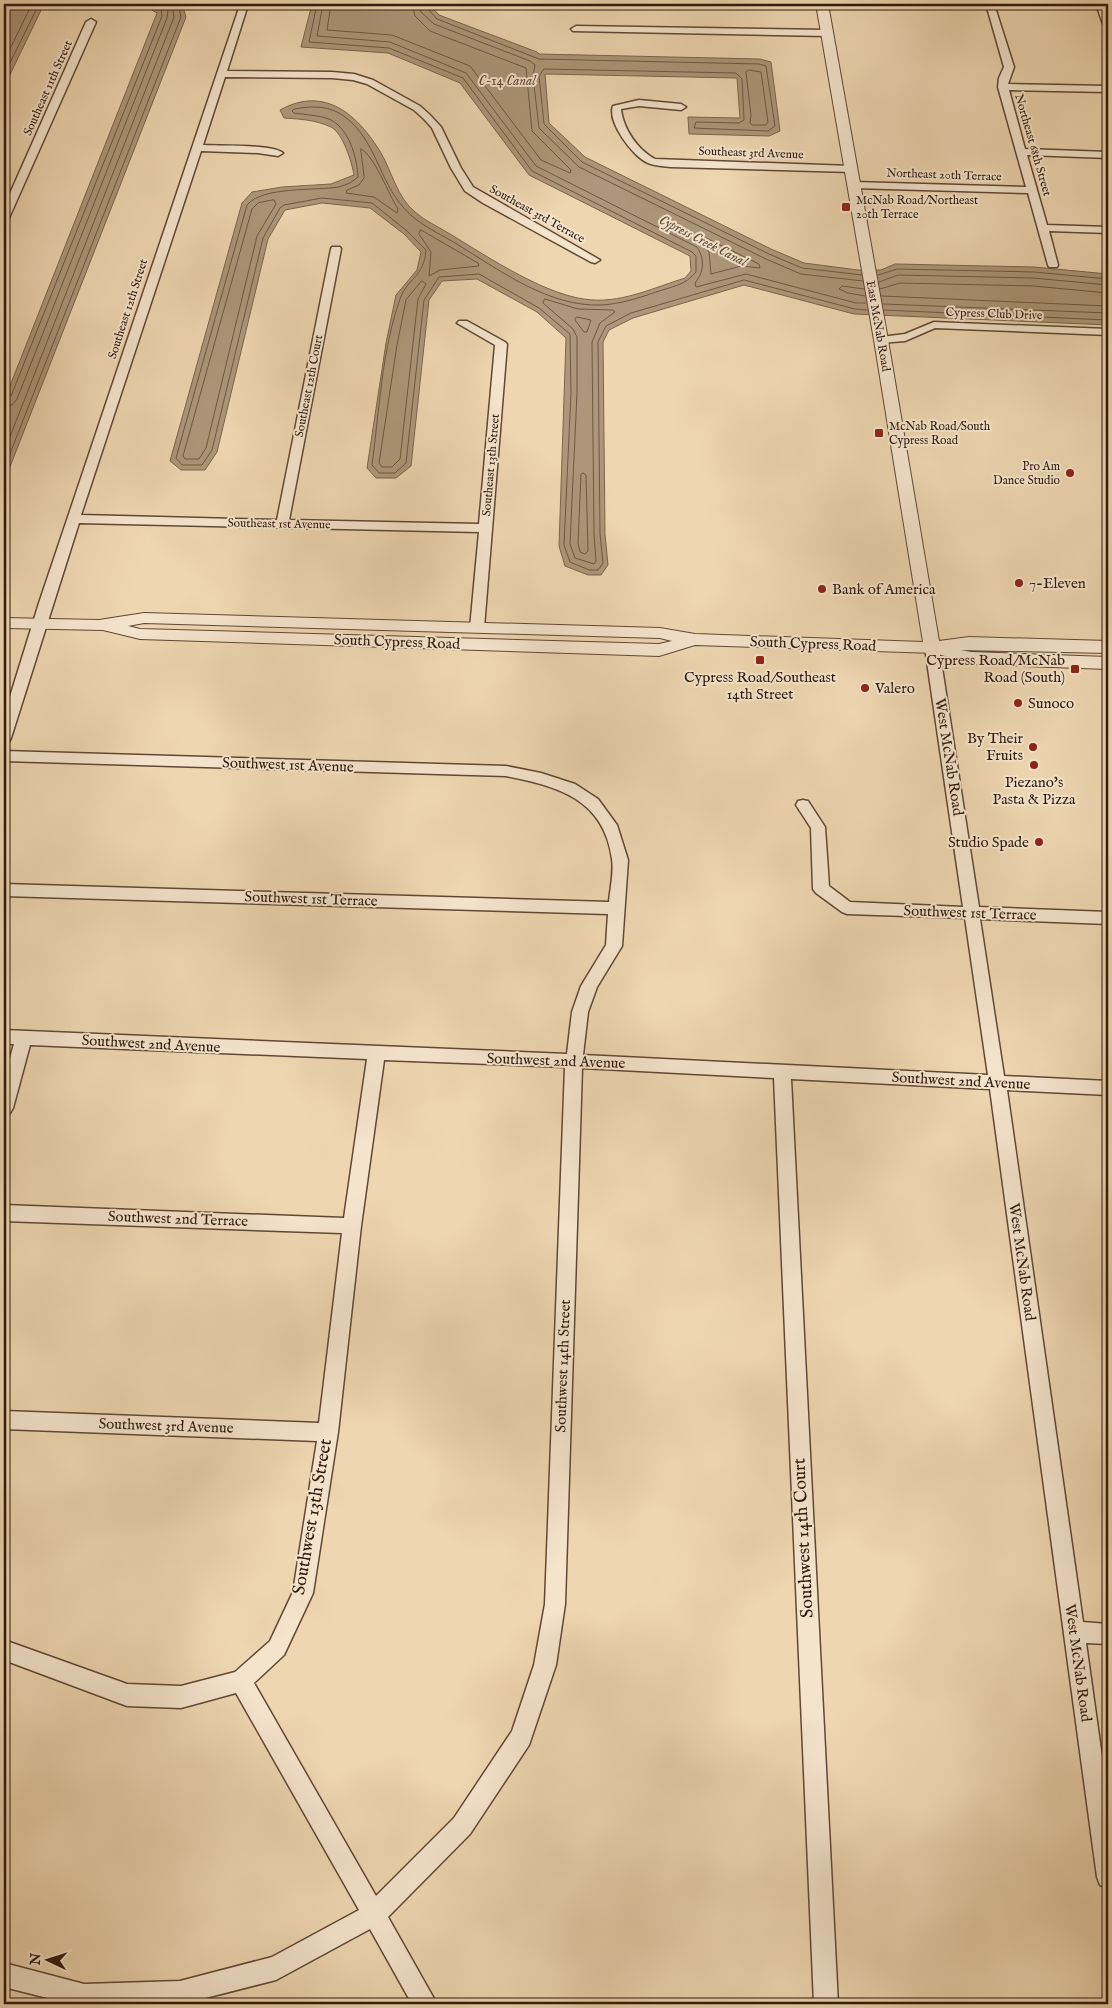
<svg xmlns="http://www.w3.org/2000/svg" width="1112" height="2008" font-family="'IM FELL English',serif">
<rect width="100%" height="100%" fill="#eed6b0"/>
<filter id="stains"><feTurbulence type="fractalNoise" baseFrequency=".004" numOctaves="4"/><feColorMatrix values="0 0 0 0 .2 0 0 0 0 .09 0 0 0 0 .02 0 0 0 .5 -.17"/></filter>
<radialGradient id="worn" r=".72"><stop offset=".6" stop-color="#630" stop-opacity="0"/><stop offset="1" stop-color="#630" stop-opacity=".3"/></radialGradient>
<g fill="#ad9679" stroke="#7b644e">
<path d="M4,4H44L4,87Z"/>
<path d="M142,4H182L186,17L4,482V401L157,13Z"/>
<path d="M312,4H429L439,15L537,52L539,54L760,59L771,62L780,131L769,136L689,134L688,117L740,118L737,78L545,74L549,123L585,157L771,249L804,263L858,270H881L895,264L1034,267L1108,274V325L854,314L744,285L633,318L609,330L603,342L605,534L608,565L601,575H588L565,566L559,546L566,338L537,312L477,279L442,281L429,300L411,466L396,478H376L367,468L386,343L396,295L417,270L421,252L404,234L370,208L322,203L285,210L268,239L217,452L205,470H181L170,461L242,203L252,192L282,187L331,184L354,175C352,163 343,133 331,127C316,120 300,119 284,118L280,110C325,85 358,115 381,153C392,172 397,197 415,212C425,221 439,227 450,234C488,257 549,298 593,300C624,302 656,287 685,278L691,271L690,256L529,175L460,83L388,53L301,47Z"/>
</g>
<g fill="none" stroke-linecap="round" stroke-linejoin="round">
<g stroke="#6e5843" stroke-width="1">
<path d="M317,4L309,42L389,48L463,78L532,171L692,252L696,256V272C686,285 671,287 656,292C639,298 620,304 601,305C550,307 502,272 460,246C441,234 418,225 404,208C379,181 376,140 345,117C329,105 312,106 294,109L292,111L294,113C306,115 318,115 329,119C349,128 357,157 358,177L350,183L339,187C314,191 263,186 247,205L176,458L182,465H202L212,450L263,238L280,208L284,205L322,198L372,203L407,231L426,250C424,278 407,278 400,299C382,349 379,413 372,465L379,473H395L406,463L424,300L439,277L479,274L539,308L570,334L571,393L564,545L570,562L589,570H598L603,563L600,534L598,342L606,326L631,313L744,280L855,309L867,310"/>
<path d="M323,4L317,36L390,42L466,73L536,166L697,247C705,259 704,272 695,283L696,287L746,274L856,303H866"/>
<path d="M331,4L327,30L392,35L470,66L541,160L570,173L571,170L532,131L526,68L430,31L415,16L412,4"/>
<path d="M419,4L421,12L434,24L530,61L535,65L533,76L539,128L579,167L766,259L801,274L863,281"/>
<path d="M426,4L427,8L437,19L539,59L759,64L766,66L775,126L768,131L694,128L696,122L739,123L744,120L742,79L736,73L544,69L539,76L544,124L582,162L769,254L802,268L862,275"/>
<path d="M4,61L32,4"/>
<path d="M749,70L761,72L768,122L766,125H752L750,123L751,115L746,72Z"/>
<path d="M4,75L39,4"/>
<path d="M361,149C374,155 389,195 398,209L397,213L374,197L346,193L347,190L359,185L364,178Z"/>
<path d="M274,200L276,204L257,236L206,448L199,459H185L183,456L252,209L258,203Z"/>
<path d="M421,230L478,263L479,266L440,270L429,276L431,252L419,234Z"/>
<path d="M704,237L759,264L760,268L741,266L711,274L709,252L700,240Z"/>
<path d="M878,275L897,269L1034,272L1108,279"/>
<path d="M422,281L426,284L418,299L400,459L392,467H382L379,463L397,345L406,300Z"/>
<path d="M879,282L898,275L1033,278L1108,285"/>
<path d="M864,289L842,286L839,289L848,293L865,296"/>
<path d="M880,289L900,283L1033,286L1108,293"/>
<path d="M881,296L1108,306"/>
<path d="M545,299L578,309L613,310L615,312L600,323L592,342L594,534L596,561L594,564L575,558L570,544L577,393V337L573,329L543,303Z"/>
<path d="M883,304L1108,313"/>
<path d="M884,310L1108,320"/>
<path d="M577,317L591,320L587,332H584L575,320Z"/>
<path d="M4,400L11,396L162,16L161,9L152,4"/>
<path d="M4,407L12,405L17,399L167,18L168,10L164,4"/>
<path d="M4,452L174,17L172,4"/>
<path d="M4,469L181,17L178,4"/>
<path d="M583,473L586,475L588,551L585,554L580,552L578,543L581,475Z"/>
</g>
<defs>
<g id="minor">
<path d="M237,4H245L246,11L227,71L332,72L354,74L373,80L420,106L430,115L441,127L461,168L473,187L600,260L595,263L591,262L483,203L465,191L451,168L432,128L424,119L414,110L367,84L353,80L332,78L225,77L203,145C219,146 273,144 283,153L278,156L258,153L201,151L81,515L277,520L331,249L332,247H340L341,249L289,520L479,524L495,345L457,323L459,321H467L505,342L507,344L484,628L482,631H472L470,628L479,532L79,523L11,738L9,742L4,743V716L39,603L238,11Z"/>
<path d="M986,4H994L1014,67L1008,84L1108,86V92L1009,90L1025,149L1108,152V158L1027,155L1047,225L1108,227V233L1049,231L1058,265L1057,267H1049L1048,265L1028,193L854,188L849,185L854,182L1026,187L998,87L999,78L1004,67Z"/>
<path d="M1096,4H1104L1108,13V27L1103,24Z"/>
<path d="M91,19L96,22L9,218L4,221V207L86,22Z"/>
<path d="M576,26L827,30L832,33L827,36L573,31L571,29Z"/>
<path d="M639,100L681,104L686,107L681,110L639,106L621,109C623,129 638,150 655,159L851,166L856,169L851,172L671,167C663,166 655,166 648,163C633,157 607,122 613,106Z"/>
<path d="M934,322L1108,329V335L935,328L905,341L881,343L875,340L881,337L905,334Z"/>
<path d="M932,643L937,645L939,648L979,907L1108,912V924L980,919L1004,1076L1108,1081V1095L1007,1090L1083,1622L1108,1624V1644L1086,1643L1108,1800V1888L1100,1885L1097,1877L990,1089L791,1079L838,2004H814L774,1078L582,1068L565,1604L556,1665L529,1745L470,1834L388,1917L437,2004H412L370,1929L276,1980L182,2004H71L4,1987V1963L84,1984L180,1981L272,1957L359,1910L236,1693L181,1708L127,1706L4,1660V1640L127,1684L181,1686L235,1672L270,1641L293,1592L317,1441L4,1429V1411L319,1423L342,1233L4,1221V1205L344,1218L367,1059L30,1045L13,1108L10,1113L4,1115V1079L14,1044H4V1030L567,1054L572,1012L581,986L606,945L608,914L4,896V884L609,902C610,889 614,873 612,859C604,799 558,786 506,776L4,761V751L506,766L541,773L575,784L598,799L617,825L628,860L622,946L597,987L588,1012L583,1055L988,1075L965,918L847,914L842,912L816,893L813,889L811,828L796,805L798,801L803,800L808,801L825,827L829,886L850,902L963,907L925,648L927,645ZM384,1060L565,1067L545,1604L534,1665L512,1731L454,1818L376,1896L254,1683L284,1655L313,1593L338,1432L361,1226Z"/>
</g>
<path id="tertiary" d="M816,4H828L888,340L939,641L969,637L1108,641V653L961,650L971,652L1108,657V669L971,664L935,653L695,645L659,656L140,639L103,630L4,628V618L99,620L144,613L660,628L695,634L923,642L874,340ZM144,623L660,638L672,641L659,644L140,629L128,626Z"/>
</defs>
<use href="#minor" stroke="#604836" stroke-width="3"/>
<use href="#tertiary" stroke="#604836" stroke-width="2"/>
<use href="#minor" fill="#f4e4cc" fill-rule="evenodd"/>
<use href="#tertiary" fill="#f4e4cc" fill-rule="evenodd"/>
</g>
<g fill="#8f2418" stroke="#f4e4cc" stroke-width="2">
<rect x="841" y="202" width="10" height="10" rx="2.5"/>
<rect x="874" y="428" width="10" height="10" rx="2.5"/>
<circle cx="1070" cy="473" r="5"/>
<circle cx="1019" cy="583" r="5"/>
<circle cx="822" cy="589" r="5"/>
<rect x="755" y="655" width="10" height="10" rx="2.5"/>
<rect x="1070" y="664" width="10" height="10" rx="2.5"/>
<circle cx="865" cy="688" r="5"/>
<circle cx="1018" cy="703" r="5"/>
<circle cx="1033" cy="747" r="5"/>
<circle cx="1034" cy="765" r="5"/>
<circle cx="1039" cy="842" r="5"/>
</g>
<g text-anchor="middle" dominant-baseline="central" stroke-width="4" stroke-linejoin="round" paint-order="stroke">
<g font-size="12" fill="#30190d" stroke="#f4e4cc">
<text transform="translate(48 88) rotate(-66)">Southeast 11th Street</text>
<text transform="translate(1033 145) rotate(74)">Northeast 68th Street</text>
<text transform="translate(751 153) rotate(2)">Southeast 3rd Avenue</text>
<text transform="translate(944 175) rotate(2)">Northeast 20th Terrace</text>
<text transform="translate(537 214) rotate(29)">Southeast 3rd Terrace</text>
<text transform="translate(128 309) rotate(-72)">Southeast 12th Street</text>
<text transform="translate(994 314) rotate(2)">Cypress Club Drive</text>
<text transform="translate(878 326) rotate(80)">East McNab Road</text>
<text transform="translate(309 386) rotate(-79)">Southeast 12th Court</text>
<text transform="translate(491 465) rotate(-85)">Southeast 13th Street</text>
<text transform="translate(279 524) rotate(1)">Southeast 1st Avenue</text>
</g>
<g font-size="12" fill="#30190d" stroke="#f4e4cc" text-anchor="start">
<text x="856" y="200">McNab Road/Northeast<tspan x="856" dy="14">20th Terrace</tspan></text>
<text x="889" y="426">McNab Road/South<tspan x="889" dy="14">Cypress Road</tspan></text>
<text x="1060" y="466" text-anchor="end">Pro Am<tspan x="1060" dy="14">Dance Studio</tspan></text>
</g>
<g font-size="14" font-style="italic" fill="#624b38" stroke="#f4e4cc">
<text x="507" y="81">C-14 Canal</text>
<text transform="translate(703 241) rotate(27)">Cypress Creek Canal</text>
</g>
<g font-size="15" fill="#30190d" stroke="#f4e4cc" text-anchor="start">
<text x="1029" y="583">7-Eleven</text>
<text x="832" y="589">Bank of America</text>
<text x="1065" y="660" text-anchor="end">Cypress Road/McNab<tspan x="1065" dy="17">Road (South)</tspan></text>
<text x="760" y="677" text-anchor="middle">Cypress Road/Southeast<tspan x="760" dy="17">14th Street</tspan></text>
<text x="875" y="688">Valero</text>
<text x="1028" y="703">Sunoco</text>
<text x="1023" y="738" text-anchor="end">By Their<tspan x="1023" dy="17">Fruits</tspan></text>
<text x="1034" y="782" text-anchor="middle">Piezano's<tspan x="1034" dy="17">Pasta &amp; Pizza</tspan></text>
<text x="1029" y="842" text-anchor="end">Studio Spade</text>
</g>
<g font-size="15" fill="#30190d" stroke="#f4e4cc">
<text transform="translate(397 642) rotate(2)">South Cypress Road</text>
<text transform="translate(813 644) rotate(2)">South Cypress Road</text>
<text transform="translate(949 757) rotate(81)">West McNab Road</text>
<text transform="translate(288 765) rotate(2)">Southwest 1st Avenue</text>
<text transform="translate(311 899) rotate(2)">Southwest 1st Terrace</text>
<text transform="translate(970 913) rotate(2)">Southwest 1st Terrace</text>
<text transform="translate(151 1044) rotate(3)">Southwest 2nd Avenue</text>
<text transform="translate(556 1061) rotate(2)">Southwest 2nd Avenue</text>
<text transform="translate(961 1081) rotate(3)">Southwest 2nd Avenue</text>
<text transform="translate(178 1219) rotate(2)">Southwest 2nd Terrace</text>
<text transform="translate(1022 1262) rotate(82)">West McNab Road</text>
<text transform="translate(563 1366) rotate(-88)">Southwest 14th Street</text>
<text transform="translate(166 1426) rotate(2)">Southwest 3rd Avenue</text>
<text transform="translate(1078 1663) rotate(82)">West McNab Road</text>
</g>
<g font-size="18" fill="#30190d" stroke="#f4e4cc">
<text transform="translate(313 1517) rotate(-80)">Southwest 13th Street</text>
<text transform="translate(804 1538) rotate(-93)">Southwest 14th Court</text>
</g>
</g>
<rect width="1112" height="2008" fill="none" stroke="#eed6b0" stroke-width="20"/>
<rect x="5" y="5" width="1102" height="1998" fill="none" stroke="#30190d" stroke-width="2.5"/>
<rect x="10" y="10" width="1092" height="1988" fill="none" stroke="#30190d"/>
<g transform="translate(48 1960) rotate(274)" stroke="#f4e4cc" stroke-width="4" paint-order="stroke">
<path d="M0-4L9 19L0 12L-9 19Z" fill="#30190d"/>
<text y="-8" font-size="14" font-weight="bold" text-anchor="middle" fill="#30190d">N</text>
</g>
<rect width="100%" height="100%" filter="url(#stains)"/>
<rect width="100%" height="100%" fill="url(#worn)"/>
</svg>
